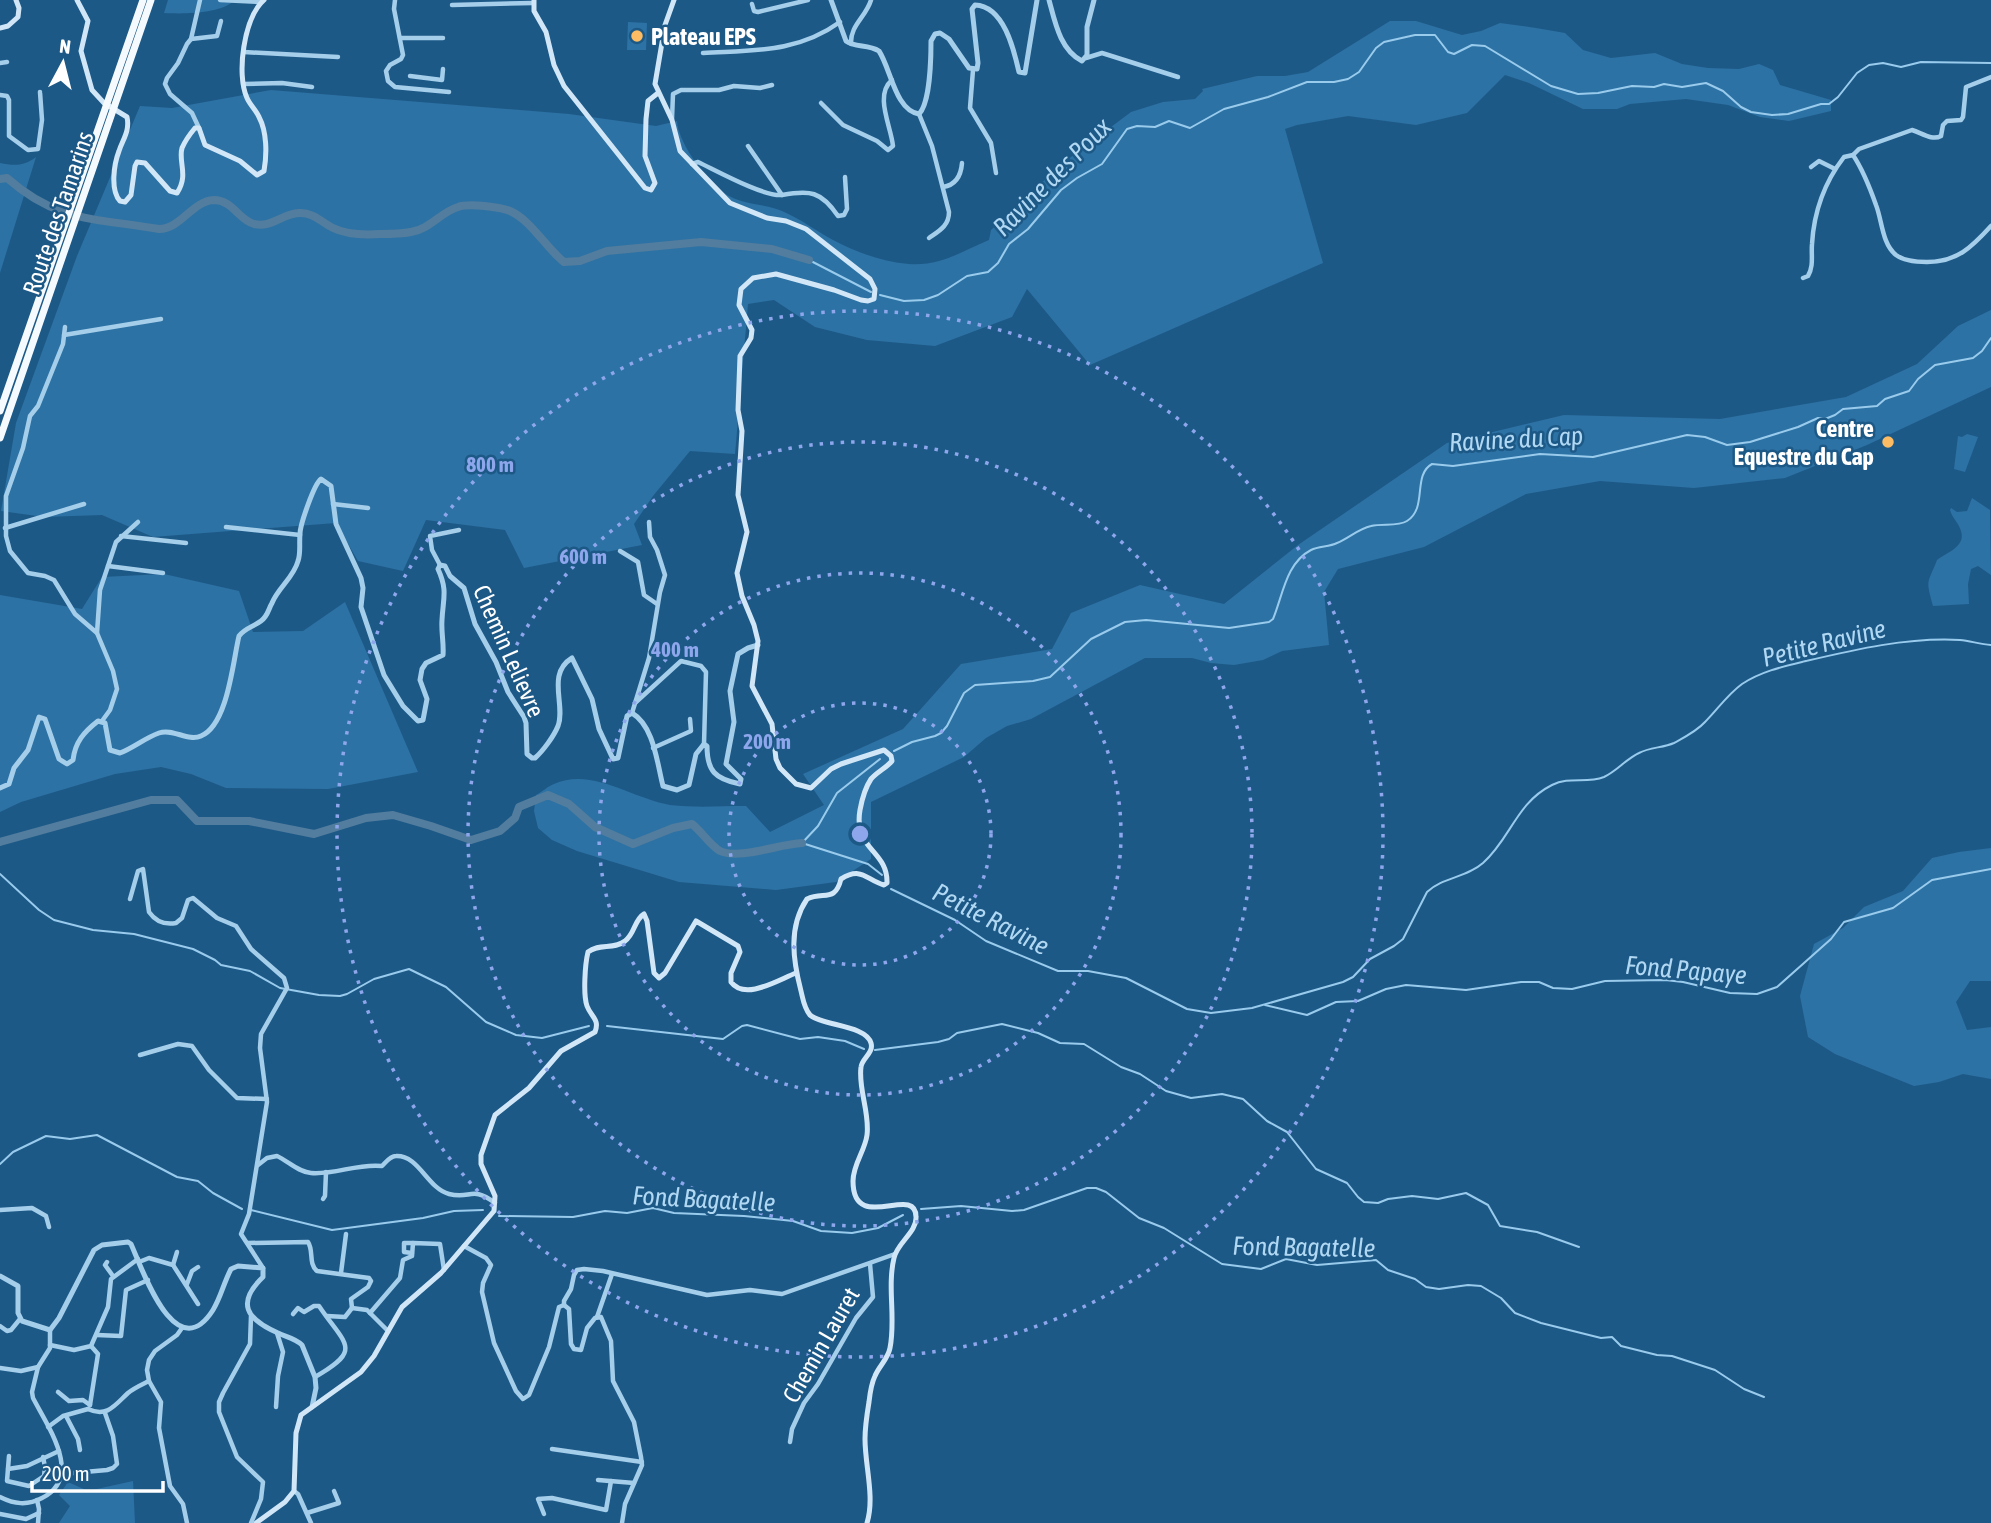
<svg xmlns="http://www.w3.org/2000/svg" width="1991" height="1523" font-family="'Asap Condensed',sans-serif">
<rect width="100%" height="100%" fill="#1d5987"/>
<g fill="#2d72a4">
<path d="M168,0H235C221,14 184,14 164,13Z"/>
<path d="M1390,21H1416L1462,35L1481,31L1500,23L1536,28L1565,33L1583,50L1611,58L1655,53L1682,64L1708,68L1739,69L1759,64L1773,70L1780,85L1831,100V111L1789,121L1760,117L1728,105L1686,99L1630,104L1617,109H1583L1529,83L1505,75L1467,113L1416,125L1348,116L1297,125L1285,129L1323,263L1090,365L1027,289L1012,317L935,346L867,340L815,327L774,300L748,304L735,454L690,451L653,496L634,524L642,545L524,568L505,530L426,520L403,571L358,561L336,523L153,537L102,515L44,517L1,511L16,423L77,256L140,106L172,108L271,90L569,114L656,126L677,121C678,144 711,188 731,197C747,205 766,204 782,211C801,219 816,231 833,240C856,252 882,262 909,264C942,266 960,252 989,240L991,230L1063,163L1131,112L1163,102L1195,99L1203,91L1202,89L1257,76H1285L1308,72Z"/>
<path d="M628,22L647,23L646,50H627Z"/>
<path d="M36,157L0,273V163C14,166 25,166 36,157Z"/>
<path d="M1991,310V387L1867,445L1785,478L1694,488L1600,481L1526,494L1424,547L1338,569L1324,592L1329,645L1282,651L1263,660L1234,665L1211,663L1192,658H1145L1031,719L1007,726L986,738L964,757L871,802V859L836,882L776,890L679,882L577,851L552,840L538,828L534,811L536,795C542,792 548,786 554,784C592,767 633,799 670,805C695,808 721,806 746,806L770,832L824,805L803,774L903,729L961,664L1052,649L1071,613L1140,585L1224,604L1298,545L1447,443L1564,415L1720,419L1846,397L1917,364L1958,326Z"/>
<path d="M1967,434L1978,437L1965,472L1954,469L1958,436L1962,437Z"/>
<path d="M1972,498L1990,510L1991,575L1978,566L1971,569L1968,584L1969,604L1933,606C1925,578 1928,584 1937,560C1947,552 1966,547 1961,531C1959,523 1952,518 1950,510L1951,508L1957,512L1967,511Z"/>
<path d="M164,574L239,591L253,632L303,631L345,602L418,772L328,789L226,788L191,774L161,767L115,774L21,802L0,812V595L82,609L102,577Z"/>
<path d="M1991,848V981H1970L1956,1002L1967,1030L1991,1027V1079L1963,1074L1939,1082L1914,1086L1835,1054L1808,1037L1800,996L1814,944L1843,928L1864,907L1903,891L1932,858L1959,852Z"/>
<path d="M133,1481L135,1523H59L70,1506L59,1495L68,1482L88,1491Z"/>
</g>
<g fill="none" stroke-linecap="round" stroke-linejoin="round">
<g stroke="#99cbed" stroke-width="2">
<path d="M809,260L871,292"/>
<path d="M880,295L904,301L924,300L938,295L967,276L988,272L998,263L1009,244L1028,229L1061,190L1077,178L1102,164L1127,129L1137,126L1155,127L1169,121L1190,128L1224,109L1268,97L1307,82H1334L1348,79L1359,72L1376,48L1384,42L1415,35H1435L1448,52L1454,54L1472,45L1485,46L1551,86L1578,94L1598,93L1632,86L1654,87L1664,84L1682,87L1706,83L1723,91L1741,107L1751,112L1772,115L1788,114L1821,104H1829L1838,97L1857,73L1869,65L1883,63L1901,67L1921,62L1991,63"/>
<path d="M894,751L912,742L935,736L941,733L947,726L964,693L975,685L1033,681L1050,677L1091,639L1125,622L1146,620L1229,628L1269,622L1273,619C1283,595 1286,563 1311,550C1319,546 1329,547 1337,543C1349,538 1358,529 1371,526C1382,523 1398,527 1407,521C1428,508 1412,475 1432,464L1453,466L1540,454L1593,457L1687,435L1705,437L1727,445L1750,442L1798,427L1818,418L1825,419L1835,415L1843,409L1877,406L1885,399L1909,391L1918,379L1935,365L1973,358L1982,351L1991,338"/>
<path d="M880,759L837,793L818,826L802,843L868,864L882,875"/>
<path d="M0,874L39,910L54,920L93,930L134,934L193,949L215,960L221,965L250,971L280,988L319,995L340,996L347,994L374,979L409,969L446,987L486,1022L516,1035L542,1038L589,1026"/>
<path d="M891,889L955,920L986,941L1058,971H1088L1126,978L1187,1009L1211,1013L1252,1008L1343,982L1353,977L1370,959L1394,946L1403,939L1427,892C1443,877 1466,878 1483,863C1511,838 1516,803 1552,785C1570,776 1586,784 1604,777C1617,771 1626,759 1639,753C1650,747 1663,748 1674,743C1685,737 1697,731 1705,722C1718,709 1727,695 1742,684C1760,672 1781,667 1802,662C1853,650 1907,637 1960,640C1970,641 1980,644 1991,645"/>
<path d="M1265,1005L1307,1015L1336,1002L1358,1001L1386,989L1406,985L1466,990L1521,982H1539L1553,988L1572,989L1605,981L1665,980L1683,982L1730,993L1757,994L1777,987L1831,939L1844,922L1893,908L1932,880L1991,869"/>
<path d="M607,1026L723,1039L742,1026L747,1025L800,1039L818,1037L845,1041L864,1049"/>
<path d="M875,1050L938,1042L949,1039L957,1033L1002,1024L1038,1033L1060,1043L1084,1044L1121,1067L1140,1074L1166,1091L1191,1098L1222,1094L1243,1099L1267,1121L1287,1132L1316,1169L1347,1183L1358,1197L1364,1202L1378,1203L1388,1199L1412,1196L1438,1199L1466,1193L1488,1205L1500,1226L1537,1232L1579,1247"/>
<path d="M0,1164L13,1152L46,1136L70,1139L97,1135L177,1177L198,1181L213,1193L242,1209"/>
<path d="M921,1209L961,1206L1012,1211L1024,1210L1087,1188H1096L1106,1192L1139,1218L1164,1228L1222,1264L1261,1269L1286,1259L1317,1265L1376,1260L1388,1270L1415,1279L1426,1287L1439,1289L1468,1285L1481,1286L1501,1298L1515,1313L1541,1323L1601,1338L1612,1337L1621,1346L1657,1355L1672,1356L1715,1370L1744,1389L1764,1397"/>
<path d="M251,1210L332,1230L423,1218L454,1211L483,1210"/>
<path d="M499,1216L573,1217L605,1211L627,1213L653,1208L674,1213L744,1216L793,1221L821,1231L852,1233L878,1228L903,1215"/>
</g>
<g stroke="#527d9e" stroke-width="8">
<path d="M0,179L7,178C58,223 96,218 159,229C181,229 192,201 214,200C232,200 239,220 254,224C271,228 282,214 299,213C313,212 321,222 333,228C347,235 364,235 380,234C390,234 401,234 411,232C430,229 441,212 458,207C469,203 500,207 510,211C531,220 546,248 564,262L580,261L607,251L701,242L772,249L809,260"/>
<path d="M0,842L151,800H177L197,821H249L314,834L366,818L393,815L431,826L471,840L500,831L515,818L519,807L548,795L569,804L595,827L633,844L673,828L692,824C701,831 710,845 720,851C739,860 779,844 802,843"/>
</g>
<g stroke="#a5ceeb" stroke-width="4.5">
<path d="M220,0L261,2"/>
<path d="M395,0L394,9L403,55L401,59L390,65L386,71L388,81L395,87L449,92"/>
<path d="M752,4L754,11L758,12L808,0"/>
<path d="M452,5L533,3"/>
<path d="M400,38H443"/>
<path d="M191,39L217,36L221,21"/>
<path d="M851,44C850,25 866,17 871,0"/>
<path d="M244,52L338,57"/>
<path d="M703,53C754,50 797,53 840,22"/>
<path d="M1086,58L1102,53L1178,77"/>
<path d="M0,63L7,62"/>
<path d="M973,70L970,108L991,143L996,173"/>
<path d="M410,76L442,80L443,69"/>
<path d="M243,84L282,83L312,87"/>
<path d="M0,95L7,96L9,100V136L28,150L38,149L42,120L40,92"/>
<path d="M821,103L843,125L877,141L888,150L893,146C891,126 874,95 892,80"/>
<path d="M919,114L932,146L949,212C949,226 939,231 929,238"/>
<path d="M672,119L673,94L681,90H719L734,86L760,88L772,85"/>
<path d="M199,128L192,113L170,94L165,84L167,78L178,63L187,44L191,39L200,0"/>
<path d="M1853,155L1859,149L1912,130C1922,133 1932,141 1941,136L1943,125L1947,121L1961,120L1963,117L1966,87L1991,77"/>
<path d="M692,164L698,162C717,171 764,197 782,195L748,146"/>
<path d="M1811,167L1819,161L1835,169"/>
<path d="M943,187C956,185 961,176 962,163"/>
<path d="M782,195C810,190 821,191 838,216L844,215L847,209L845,177"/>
<path d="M1803,278L1808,276C1814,266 1811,255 1812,244C1814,210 1824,183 1844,157L1853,155C1863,170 1870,188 1876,205C1882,220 1882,244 1896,255C1904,261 1917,262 1927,262C1957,262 1972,247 1991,226"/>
<path d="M65,327L63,344L38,406L30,416L23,448L6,496V536L10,551L28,573L45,576L54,580L75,614L97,633L113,671L117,689L110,710L102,721"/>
<path d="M64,335L161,319"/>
<path d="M333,504L368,508"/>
<path d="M226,527L300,535"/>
<path d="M5,528L84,504"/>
<path d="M121,536L186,543"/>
<path d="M620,551L638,562L644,595L657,604"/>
<path d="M440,565L432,550L430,536L459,530"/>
<path d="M108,566L163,573"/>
<path d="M97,633L100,590L116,542L138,522"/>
<path d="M635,703L681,661L701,666L706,672L704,744"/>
<path d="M632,713L649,658L660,592L665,575L657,550L650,537L649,522"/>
<path d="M653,748L691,731L690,719"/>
<path d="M130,899L138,871L143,869L149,912C156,922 165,925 176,923L182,918L188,900L193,898L217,918L236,926L251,949L284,978L287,988L261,1034L260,1048L267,1102L249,1214L241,1234L263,1268"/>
<path d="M140,1055L178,1044L192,1046L209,1070L237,1098L267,1099"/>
<path d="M258,1165L267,1158L277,1156C288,1161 298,1172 311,1173C335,1175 358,1163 382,1166C386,1162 390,1156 396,1156C419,1155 427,1188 449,1194C471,1200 471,1185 495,1203"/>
<path d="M323,1199L325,1196L326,1172"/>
<path d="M0,1210L32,1208L46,1216L49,1227"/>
<path d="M248,1243L308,1242C314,1251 308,1263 317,1271L369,1278L371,1281L368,1287L351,1299L352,1308L367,1310L388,1331"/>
<path d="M464,1246L486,1258L491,1265L483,1283L482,1292L494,1343L516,1391L523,1399L529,1395L549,1347L559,1307L564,1305L569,1309L571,1344L574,1349L581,1350L587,1328L595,1318L601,1317L611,1341L613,1381L634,1422L641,1457L642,1465L625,1504L622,1523"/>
<path d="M412,1253L404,1252V1243H413"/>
<path d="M107,1262L105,1265L113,1276"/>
<path d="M139,1262L149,1258L173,1265L198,1304"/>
<path d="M173,1265L177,1252"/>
<path d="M341,1273L346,1234"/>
<path d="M187,1284L192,1271L198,1267"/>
<path d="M564,1305V1301L571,1289L574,1275L577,1270L584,1269L603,1271L707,1295L750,1290L782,1294L895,1254"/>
<path d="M370,1313L400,1278L403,1260L412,1256L413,1243L440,1244L444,1270"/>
<path d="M293,1314L298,1308L304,1312L314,1306H319C345,1345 364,1349 315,1377"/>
<path d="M327,1316L345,1317L352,1308"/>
<path d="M597,1317L612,1274"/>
<path d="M0,1326L7,1331L11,1330L20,1319"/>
<path d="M182,1328L177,1335L155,1351L149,1360L147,1370L149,1381L161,1402L159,1428L170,1486L183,1504L187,1523"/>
<path d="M97,1335L121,1336L126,1290L148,1280"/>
<path d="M50,1345L74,1350L91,1346L108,1307L111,1279L138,1259"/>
<path d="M0,1368L21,1371L38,1367L50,1348V1330"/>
<path d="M58,1392L69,1401L83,1400L90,1405"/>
<path d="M90,1405L98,1354L91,1346"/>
<path d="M276,1407L278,1376L283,1352L277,1333"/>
<path d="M88,1409C107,1418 115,1405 128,1393C134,1388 141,1385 149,1381"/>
<path d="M66,1416L78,1439L80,1450"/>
<path d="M48,1427L63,1416L88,1409"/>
<path d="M790,1442L792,1429L804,1403L818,1384L856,1318L873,1297L870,1264"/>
<path d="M552,1449L642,1462"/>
<path d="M9,1456L7,1481L29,1486L44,1476L45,1467L43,1457"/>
<path d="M8,1469L27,1466L59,1451"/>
<path d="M62,1474L107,1470L113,1468L117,1464L113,1436L105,1413"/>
<path d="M598,1480L634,1483"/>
<path d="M294,1491L298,1494L311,1523"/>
<path d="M0,1497C14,1504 27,1506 42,1498C84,1477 48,1427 33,1398L32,1392L38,1367"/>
<path d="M37,1500L39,1509L38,1523"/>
<path d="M307,1513L339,1503L334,1491"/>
<path d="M0,1514L26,1519L39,1513"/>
<path d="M544,1514L538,1499L552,1498L606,1510L611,1481"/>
<path d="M251,1523L261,1499L263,1482L237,1457L219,1412V1402L223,1393L250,1344L251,1316"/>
</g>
<g stroke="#a5ceeb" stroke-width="5">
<path d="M831,0L846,41C855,48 868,44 879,51C891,69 895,110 919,114C930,103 931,58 931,41L935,34L940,33L949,39L969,68L977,69L978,63L972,9L975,5C1004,6 1014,50 1019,72L1025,73L1037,0"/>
<path d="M1049,0C1055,22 1060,50 1082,61L1087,55V27L1094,0"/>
<path d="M0,788L9,784L14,768L28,750L39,717L45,719L59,759L67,764L73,760C75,742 84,732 98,721L105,723L110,750L120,753C133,748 145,738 159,733C173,728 188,742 201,736C228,725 233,660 239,636C245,628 253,627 261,621C268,616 268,610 272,603C278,588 294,577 298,561C301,553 299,543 300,534C300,525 314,484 321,479L331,486L336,524L361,578L363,588L361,607L384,675L403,706L418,721L423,720L427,699L420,680L422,669L426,663L443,655C444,643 441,632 442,620C443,598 448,591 438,569L440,565L445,566L450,576L464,588L475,624L496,662L508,692L524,717L526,723L527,754L532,758H535C543,751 554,736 558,726C566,705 546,674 572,658L592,699L599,729L613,759L618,758L627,716L632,713C654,726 657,763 663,786L677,790L689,785L696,754L704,744L707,746C707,771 715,779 740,784L741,779L726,764L734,722L730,691L738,654L748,648L758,645"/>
<path d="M0,1276L18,1286V1313L22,1321L50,1330L59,1318L94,1250L102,1245L128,1242L131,1244C143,1271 176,1368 213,1310C221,1297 224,1282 231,1269L238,1266L263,1268V1277C236,1303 246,1319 278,1333C286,1337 295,1338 302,1345L315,1377L316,1388L312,1407"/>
</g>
<g stroke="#d1e7f8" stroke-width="5">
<path d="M77,0L88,21L81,51L92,90L104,103L127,117C130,131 123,139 119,151C114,164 110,190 120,201L125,202L131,195L135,166L137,162L145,163L170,191L177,193C189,175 178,162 182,148C185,141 190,134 195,128H199L205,145L240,161L257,175L264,171C267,154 267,132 259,117C256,110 250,105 247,98C236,74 244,18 264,0"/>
<path d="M534,0V11L546,32L554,65L564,86L626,164L645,188L651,190L655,183L645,156L646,119L648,101L658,93"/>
<path d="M674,0L665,25L655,84L672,120L680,151L730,203L767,218L786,221L806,229L870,279L875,289L874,299L868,301L861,300L834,290L776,274L753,278L741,289L739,305L752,330L751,338L740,356L738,410L742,431L738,495L747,532L737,573L742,596L754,625L758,641L752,686L772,724L776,759L780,768L796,784L811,788L831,769L841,764L884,750L891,756L892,761C886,768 877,772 871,779C865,788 862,799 860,810C853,850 888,850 887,883L884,885C866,880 862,866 841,879C835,903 824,891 807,899C788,927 793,960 801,991C803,999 804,1008 810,1015C823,1026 866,1025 871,1043C874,1053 862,1058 861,1067C858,1089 870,1113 867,1135C865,1151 853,1164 853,1181C853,1235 916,1183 916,1217C917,1232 897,1243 894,1258C887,1287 896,1319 890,1348C888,1359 879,1366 875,1376C871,1384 870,1393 869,1402C867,1414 865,1426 865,1439C865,1466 875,1497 867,1523"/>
<path d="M0,28L8,26L18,17L19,8L16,0"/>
<path d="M256,1523L285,1502L294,1491L296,1433L301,1415L361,1372L374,1356L402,1307L441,1273L494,1211L495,1196L481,1164V1155L495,1115L529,1088L561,1051L595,1032C600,1019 591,1017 587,1006C583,995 585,964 588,952C599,943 614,950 625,941C635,934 634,920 644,914L647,921L654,973L659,978L665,973L696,921L738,946L740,952L731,973V982C745,1001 778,980 796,973"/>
</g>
<g stroke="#f4fafe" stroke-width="7">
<path d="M0,411L143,0"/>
<path d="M0,438L151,0"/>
</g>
</g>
<g fill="none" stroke="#8ea6ec" stroke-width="3.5" stroke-dasharray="3.5 7">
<circle cx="860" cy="834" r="131"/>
<circle cx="860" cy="834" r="261"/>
<circle cx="860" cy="834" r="392"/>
<circle cx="860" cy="834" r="523"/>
</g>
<g fill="#fbbc64" stroke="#1d5987" stroke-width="2.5">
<circle cx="637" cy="36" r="7"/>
<circle cx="1888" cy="442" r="7"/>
</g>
<g text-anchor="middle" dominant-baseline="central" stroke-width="5" stroke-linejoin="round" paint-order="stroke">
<g font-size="24" font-weight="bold" fill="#fff" stroke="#1d5987" text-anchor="start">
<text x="651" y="36">Plateau EPS</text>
<text x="1874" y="428" text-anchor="end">Centre<tspan x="1874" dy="28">Equestre du Cap</tspan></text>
</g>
<g font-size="24" fill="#fff" stroke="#1d5987">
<text transform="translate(58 213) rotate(-71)">Route des Tamarins</text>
<text transform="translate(509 651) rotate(66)">Chemin Lelievre</text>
<text transform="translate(821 1345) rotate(-60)">Chemin Lauret</text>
</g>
<g font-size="26" font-style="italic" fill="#b1d8f3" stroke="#1d5987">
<text transform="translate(1052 177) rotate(-45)">Ravine des Poux</text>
<text transform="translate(1516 439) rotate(-3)">Ravine du Cap</text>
<text transform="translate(1824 643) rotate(-14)">Petite Ravine</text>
<text transform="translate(991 919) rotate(27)">Petite Ravine</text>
<text transform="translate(1686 970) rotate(5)">Fond Papaye</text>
<text transform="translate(704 1199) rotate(3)">Fond Bagatelle</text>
<text transform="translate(1304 1247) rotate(1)">Fond Bagatelle</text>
</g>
</g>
<circle cx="860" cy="834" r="10" fill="#8ea6ec" stroke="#1d5987" stroke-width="3.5"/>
<g font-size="21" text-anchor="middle" font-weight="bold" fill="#8ea6ec" stroke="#1d5987" stroke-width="5" stroke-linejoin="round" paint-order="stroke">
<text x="490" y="472">800 m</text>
<text x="583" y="564">600 m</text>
<text x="675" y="657">400 m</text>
<text x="767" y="749">200 m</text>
</g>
<g transform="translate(63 63) rotate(7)" stroke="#1d5987" stroke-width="5" paint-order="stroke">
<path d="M0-5L12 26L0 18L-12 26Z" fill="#ffffff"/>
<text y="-10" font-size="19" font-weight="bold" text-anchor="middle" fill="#ffffff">N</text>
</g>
<path d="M32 1481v10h131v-10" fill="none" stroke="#ffffff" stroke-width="3.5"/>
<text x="42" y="1481" font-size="21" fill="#ffffff" stroke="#1d5987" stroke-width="5" paint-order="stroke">200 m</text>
</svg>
